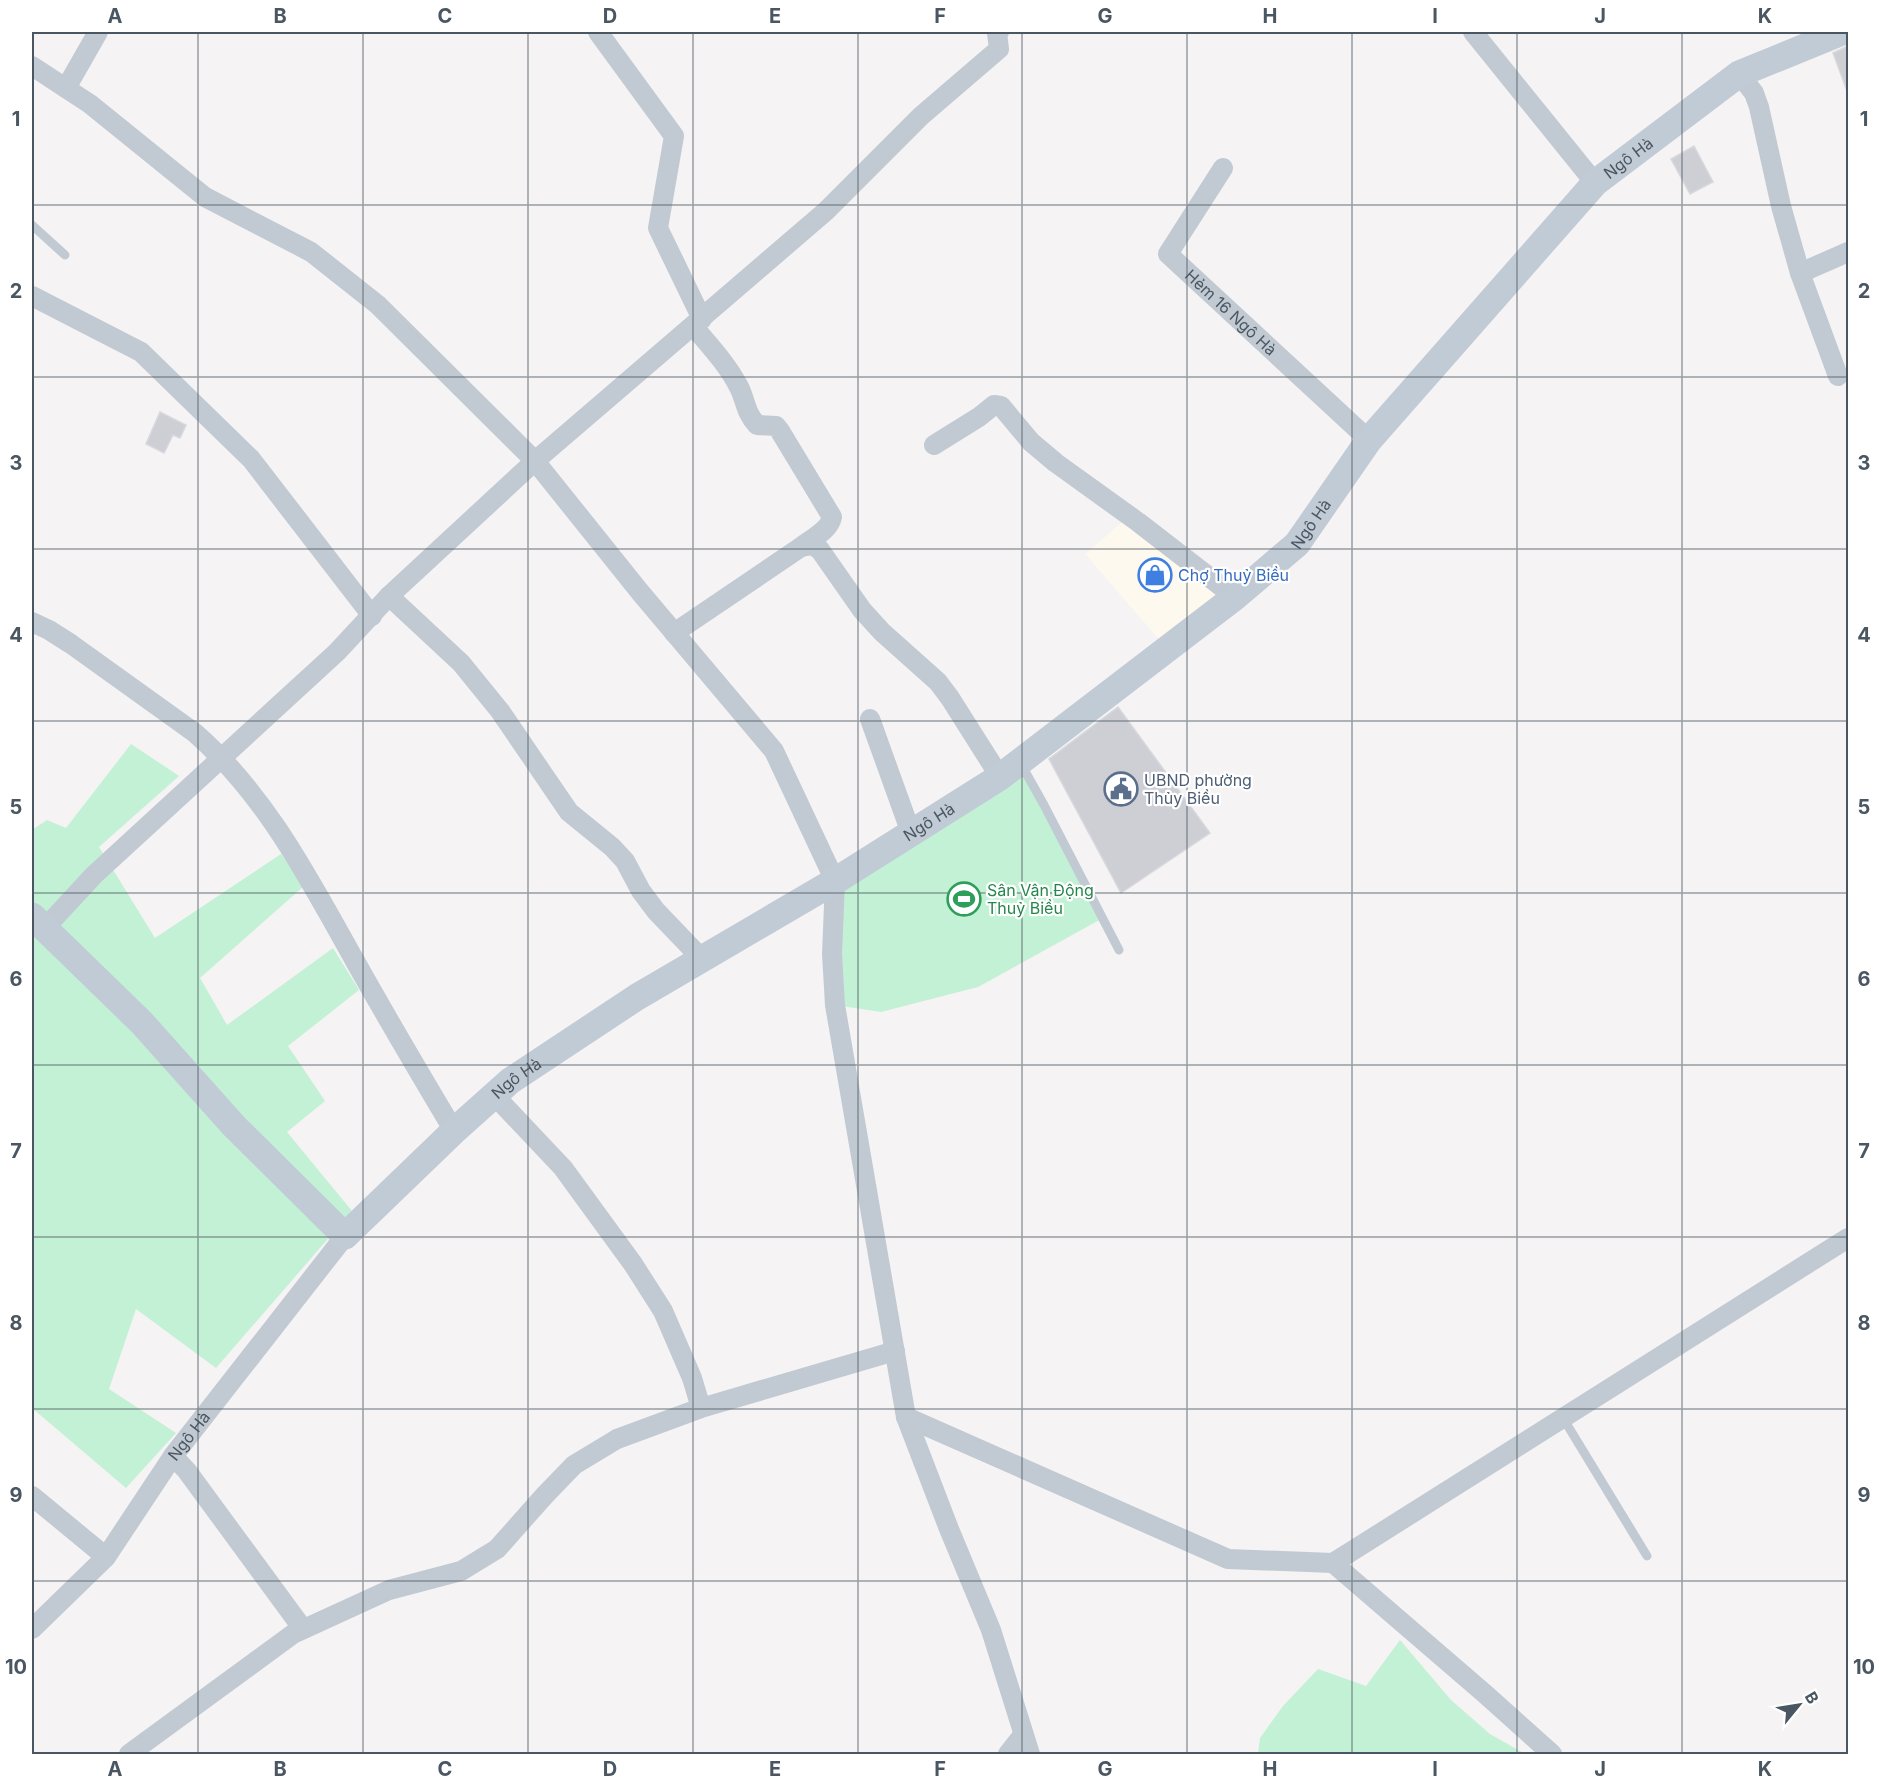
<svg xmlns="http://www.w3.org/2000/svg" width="1880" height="1786" font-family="Inter,sans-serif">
<rect width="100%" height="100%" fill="#f5f3f3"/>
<path fill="#fdf9ef" d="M1129,516L1235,597L1167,649L1085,554Z"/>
<g fill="#c3f1d5">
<path d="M131,744L179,776L99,847L155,938L281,854L304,886L200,978L227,1025L333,948L359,990L288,1046L325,1101L287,1132L352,1211L216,1368L136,1309L109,1389L176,1433L126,1488L32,1408V830L47,820L66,828Z"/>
<path d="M1019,762L1103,918L978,987L881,1012L835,1005V881Z"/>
<path d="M1400,1640L1451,1700L1490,1734L1525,1754H1258L1260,1738L1283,1706L1318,1669L1366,1686Z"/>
</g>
<g fill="#cdcfd5" stroke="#d7d9de" stroke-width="1.5">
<path d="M1848,46V91H1847L1833,53Z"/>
<path d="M1694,146L1713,182L1690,194L1671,159Z"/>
<path d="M160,412L186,425L180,438L173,435L164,453L146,444Z"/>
<path d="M1118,707L1210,833L1121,893L1049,759Z"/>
</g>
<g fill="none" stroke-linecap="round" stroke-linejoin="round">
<g stroke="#c1cad2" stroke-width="9">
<path d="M32,225L65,255"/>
<path d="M1021,764L1044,805L1119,950"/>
<path d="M1563,1418L1647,1556"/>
</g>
<g stroke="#c1cad2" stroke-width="20">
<path d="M598,32L674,136L658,228L702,319"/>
<path d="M1473,32L1595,183"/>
<path d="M32,66L90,104L205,197L311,252L378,305L535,461L640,592L774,751L835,881L832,954L835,1005L906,1417L1228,1559L1333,1563L1848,1238"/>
<path d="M1739,74L1754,93L1759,107L1781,206L1800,273L1838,376"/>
<path d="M66,88L98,32"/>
<path id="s1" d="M1223,168L1168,254L1369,440"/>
<path d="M1800,273L1848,252"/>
<path d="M32,296L141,352L251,459L372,616"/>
<path d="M693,326C710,346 727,364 739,387C746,401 745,412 757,425L776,426L780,431L832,517C830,530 811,539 801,547"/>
<path d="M934,445L979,417L994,405L1001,406L1031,442L1056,463L1138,522L1235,597"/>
<path d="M389,596L461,663L500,711L569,812L612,847L625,861L641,891L656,911L702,959"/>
<path d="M32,622L49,630L71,644L195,733C266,795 309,879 355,961C387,1018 420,1074 454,1131"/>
<path d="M674,633L801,547L813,545L820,550L862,610L882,632L938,682L950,698L1000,777"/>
<path d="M870,719L911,833"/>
<path d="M45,928L94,875L337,652L389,596L535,461L826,211L921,116L999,49L997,33L999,32"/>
<path d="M494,1095L563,1168L633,1264L663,1311L692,1378L701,1408"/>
<path d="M906,1417L949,1529L991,1630L1030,1754"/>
<path d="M173,1456L187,1471L303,1629"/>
<path d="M32,1496L106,1557"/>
<path d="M1333,1563L1484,1693L1552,1754"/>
<path id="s2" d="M32,1629L106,1557L173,1456L345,1236"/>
<path d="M129,1754L293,1634L389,1590L461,1571L497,1549L545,1495L574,1465L617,1439L701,1408L895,1351"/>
<path d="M1008,1754L1023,1735"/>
</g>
<path stroke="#c1cbd6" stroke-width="27" id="s3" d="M32,916L142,1023L234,1126L345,1236L454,1131L510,1081L637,997L835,881L1000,777L1235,597L1297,544L1369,440L1595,183L1739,74L1842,32"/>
</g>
<path fill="none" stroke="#4a5661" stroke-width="1.5" stroke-opacity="0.55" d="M198,32V1754M363,32V1754M528,32V1754M693,32V1754M858,32V1754M1022,32V1754M1187,32V1754M1352,32V1754M1517,32V1754M1682,32V1754M32,205H1848M32,377H1848M32,549H1848M32,721H1848M32,893H1848M32,1065H1848M32,1237H1848M32,1409H1848M32,1581H1848"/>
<defs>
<symbol id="shop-ring" viewBox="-11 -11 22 22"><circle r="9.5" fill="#fff" stroke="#3f7fe0" stroke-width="1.5"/><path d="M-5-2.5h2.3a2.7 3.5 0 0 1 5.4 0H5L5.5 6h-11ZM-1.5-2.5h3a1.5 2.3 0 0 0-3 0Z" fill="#3f7fe0"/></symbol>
<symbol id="civic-ring" viewBox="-11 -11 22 22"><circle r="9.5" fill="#fff" stroke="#5c6f8a" stroke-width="1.5"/><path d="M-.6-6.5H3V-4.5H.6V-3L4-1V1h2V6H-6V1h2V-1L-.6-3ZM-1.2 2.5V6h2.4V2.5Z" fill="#5c6f8a"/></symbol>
<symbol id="stadium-ring" viewBox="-11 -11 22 22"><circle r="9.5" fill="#fff" stroke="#2e9e5b" stroke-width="1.5"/><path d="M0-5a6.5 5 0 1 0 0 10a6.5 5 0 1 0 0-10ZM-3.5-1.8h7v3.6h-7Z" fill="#2e9e5b"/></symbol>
</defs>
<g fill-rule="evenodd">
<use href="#shop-ring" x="1136" y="556" width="38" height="38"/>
<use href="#civic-ring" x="1102" y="770" width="38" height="38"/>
<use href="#stadium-ring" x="945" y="880" width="38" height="38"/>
</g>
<g text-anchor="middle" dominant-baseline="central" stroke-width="4.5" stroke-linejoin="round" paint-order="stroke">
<g font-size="16" fill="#4a5661" stroke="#fff">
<text stroke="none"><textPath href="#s3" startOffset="2139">Ngô Hà</textPath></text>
<text stroke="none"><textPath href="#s1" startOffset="188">Hẻm 16 Ngô Hà</textPath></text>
<text stroke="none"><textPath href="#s3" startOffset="1653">Ngô Hà</textPath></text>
<text stroke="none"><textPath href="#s3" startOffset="1167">Ngô Hà</textPath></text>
<text stroke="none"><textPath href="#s3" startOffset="681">Ngô Hà</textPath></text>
<text stroke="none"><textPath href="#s2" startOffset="250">Ngô Hà</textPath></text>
</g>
<g font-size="16" fill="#366cbe" stroke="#fff" text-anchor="start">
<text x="1178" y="575">Chợ Thuỷ Biều</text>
</g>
<g font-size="16" fill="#4e5e75" stroke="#fff" text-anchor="start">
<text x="1144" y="780">UBND phường<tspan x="1144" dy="18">Thủy Biều</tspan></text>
</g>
<g font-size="16" fill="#27864d" stroke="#fff" text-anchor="start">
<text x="987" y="890">Sân Vận Động<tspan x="987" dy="18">Thuỷ Biều</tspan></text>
</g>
</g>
<rect width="1880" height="1786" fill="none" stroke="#ffffff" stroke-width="66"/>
<g transform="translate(1799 1705) rotate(60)" stroke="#ffffff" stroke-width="4.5" paint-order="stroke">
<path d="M0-4.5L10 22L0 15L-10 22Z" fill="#4a5661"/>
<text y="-9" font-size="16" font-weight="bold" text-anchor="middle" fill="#4a5661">B</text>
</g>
<rect x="33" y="33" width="1814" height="1720" fill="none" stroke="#4a5661" stroke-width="2"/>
<g font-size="20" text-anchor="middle" font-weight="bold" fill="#4a5661">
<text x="115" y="23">A</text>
<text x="280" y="23">B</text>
<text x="445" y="23">C</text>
<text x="610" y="23">D</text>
<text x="775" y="23">E</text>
<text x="940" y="23">F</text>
<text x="1105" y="23">G</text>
<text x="1270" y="23">H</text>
<text x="1435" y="23">I</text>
<text x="1600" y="23">J</text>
<text x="1765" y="23">K</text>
<text x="16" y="126">1</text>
<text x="1864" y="126">1</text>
<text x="16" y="298">2</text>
<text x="1864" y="298">2</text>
<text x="16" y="470">3</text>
<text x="1864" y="470">3</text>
<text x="16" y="642">4</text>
<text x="1864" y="642">4</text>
<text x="16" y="814">5</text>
<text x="1864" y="814">5</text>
<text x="16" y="986">6</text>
<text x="1864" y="986">6</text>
<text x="16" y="1158">7</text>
<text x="1864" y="1158">7</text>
<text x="16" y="1330">8</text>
<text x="1864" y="1330">8</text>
<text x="16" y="1502">9</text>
<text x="1864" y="1502">9</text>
<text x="16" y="1674">10</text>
<text x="1864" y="1674">10</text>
<text x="115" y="1776">A</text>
<text x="280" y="1776">B</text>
<text x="445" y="1776">C</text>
<text x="610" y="1776">D</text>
<text x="775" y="1776">E</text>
<text x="940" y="1776">F</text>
<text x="1105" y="1776">G</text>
<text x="1270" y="1776">H</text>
<text x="1435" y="1776">I</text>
<text x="1600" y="1776">J</text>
<text x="1765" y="1776">K</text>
</g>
</svg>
